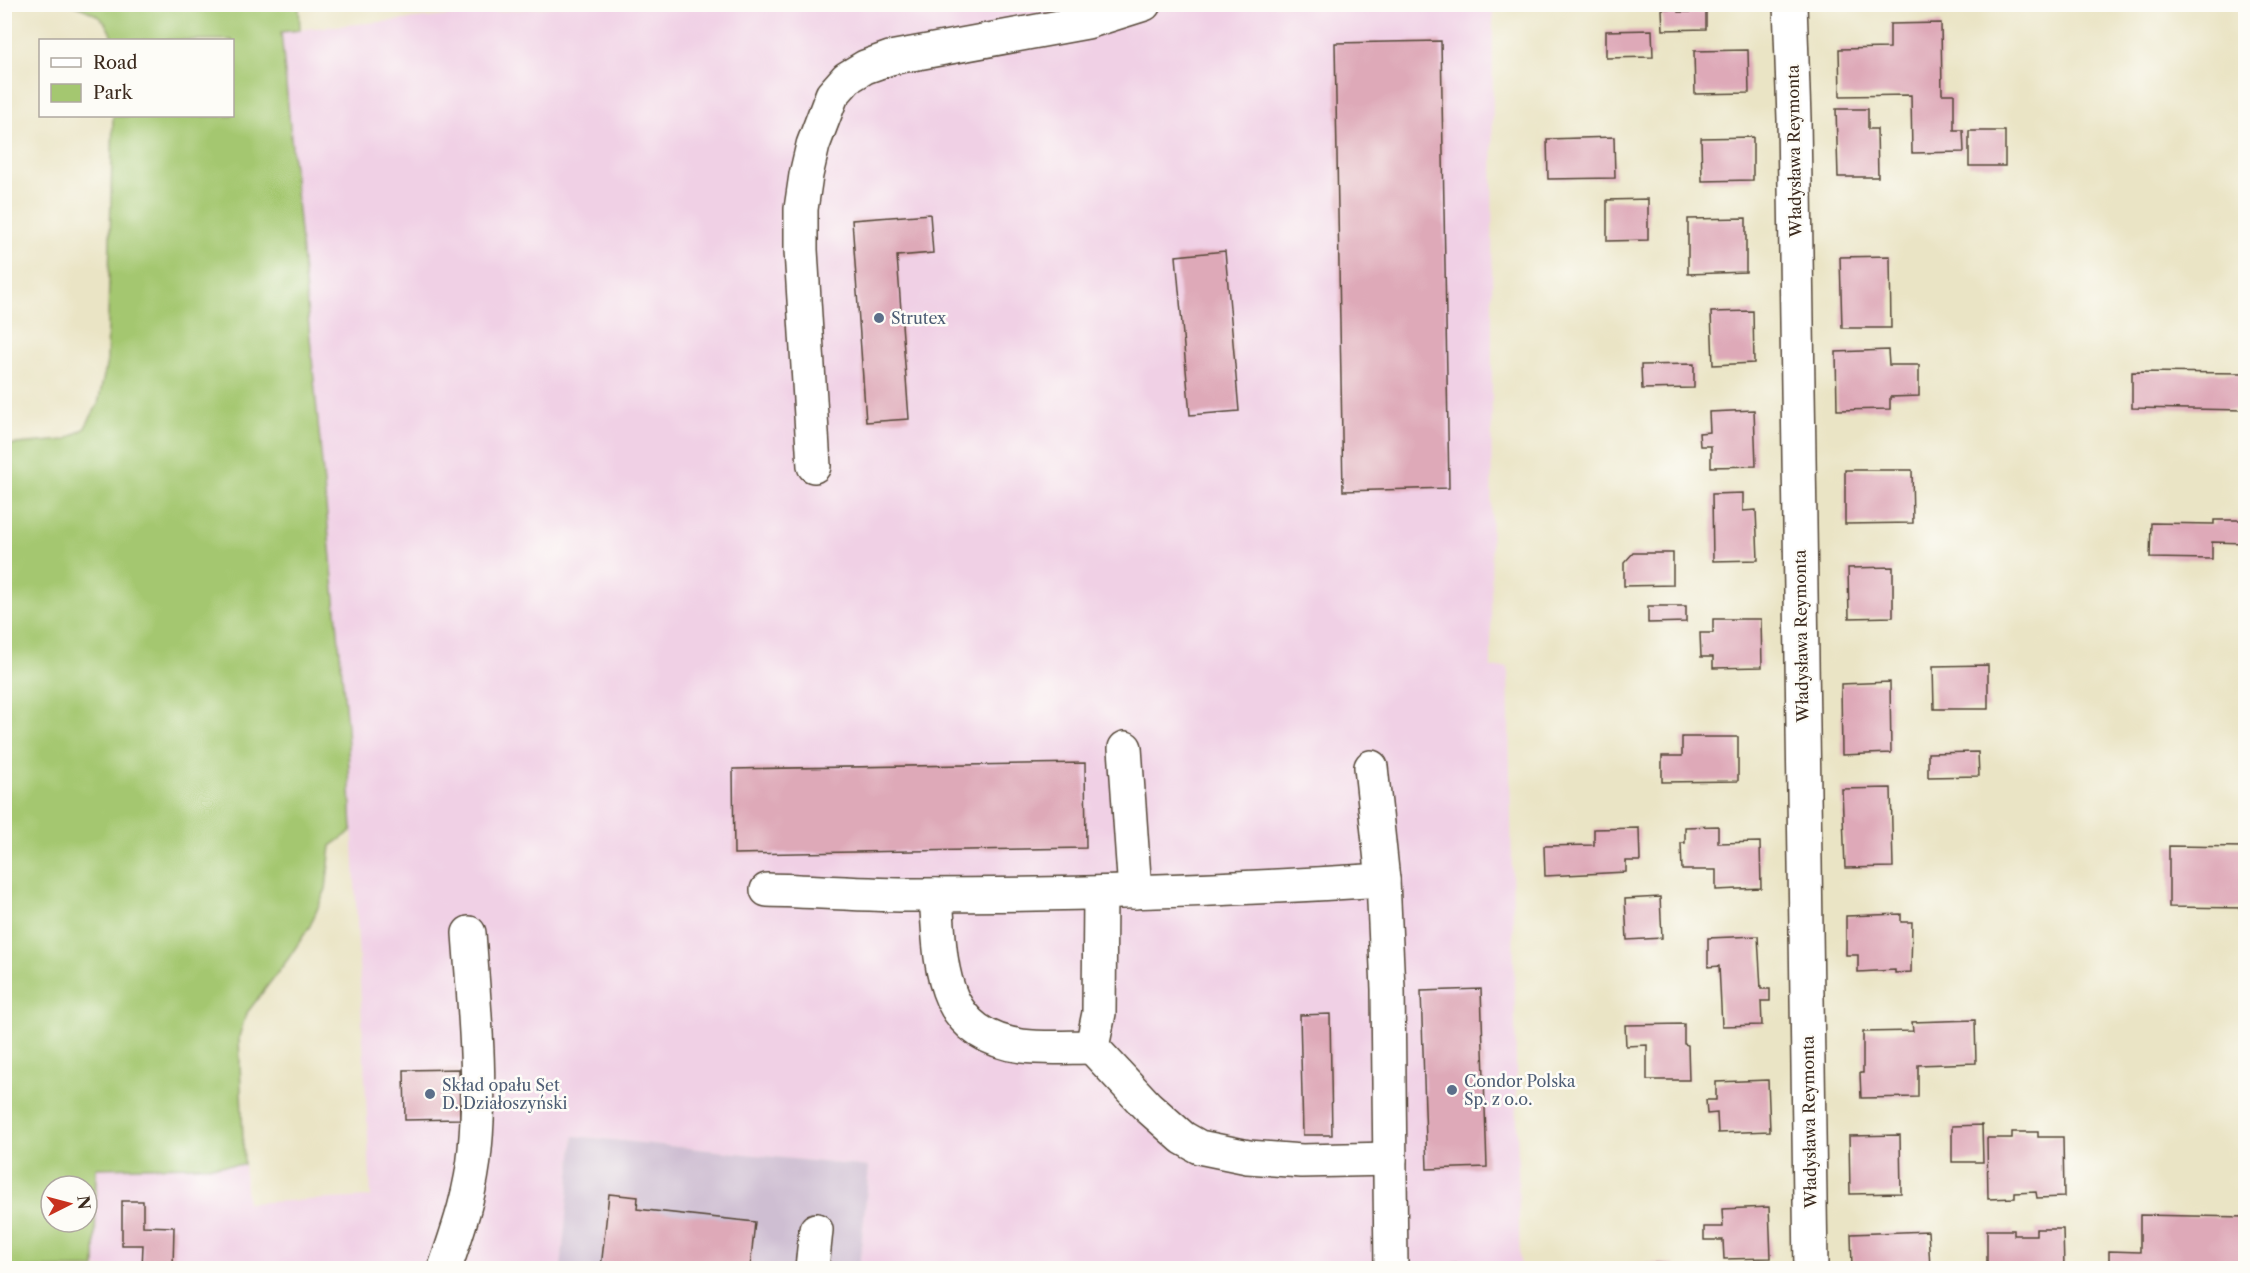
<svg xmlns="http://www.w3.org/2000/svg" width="2250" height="1273" font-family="'Libre Caslon Text',serif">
<rect width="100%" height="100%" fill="#fdfcf7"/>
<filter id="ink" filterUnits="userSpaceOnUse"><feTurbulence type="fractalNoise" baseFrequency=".0167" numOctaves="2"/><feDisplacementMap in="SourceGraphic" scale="12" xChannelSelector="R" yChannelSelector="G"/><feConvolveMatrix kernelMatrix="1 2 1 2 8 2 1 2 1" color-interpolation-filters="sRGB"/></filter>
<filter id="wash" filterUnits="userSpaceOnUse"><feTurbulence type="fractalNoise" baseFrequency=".008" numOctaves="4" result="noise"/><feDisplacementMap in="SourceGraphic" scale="24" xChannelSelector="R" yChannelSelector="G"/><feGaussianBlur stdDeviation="1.35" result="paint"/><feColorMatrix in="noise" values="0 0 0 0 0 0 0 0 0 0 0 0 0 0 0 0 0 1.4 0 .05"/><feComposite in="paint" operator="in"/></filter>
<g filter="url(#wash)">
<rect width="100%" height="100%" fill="#eae4c5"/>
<path fill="#f0d0e5" d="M579,4L1493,5L1491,668L1508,667L1520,1268H859L869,1167L574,1136L561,1268H95V1168L244,1165L247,1203L371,1197L347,727L281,31Z"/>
<path fill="#cebed2" d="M574,1136L869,1167L859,1268H561Z"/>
<path fill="#a4c770" stroke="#707847" stroke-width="1.5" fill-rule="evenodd" d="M73,5H299L300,30L281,32L347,727L352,831L331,846L326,889L310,926L288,959L246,1014L239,1037L244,1165L96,1168L95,1268H5V445L65,440L84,429L98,404L107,361L113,116H232V40H113C105,16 97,14 73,5ZM51,1186H87V1222H51Z"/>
<g id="blocks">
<g fill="#dea9b8">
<path d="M1678,8V12H1706V29L1663,30L1662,9Z"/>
<path d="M1941,23L1942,94H1954V130H1963L1964,152L1912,153L1911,95L1840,96L1839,49L1890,48V24Z"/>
<path d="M1652,30L1653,57L1606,58V31Z"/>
<path d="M1441,41L1449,488L1343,491L1335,43Z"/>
<path d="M1748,50L1749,93L1695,94L1694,51Z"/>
<path d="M1836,109H1868V129H1877L1878,177H1838Z"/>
<rect x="1969" y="131" width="36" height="35"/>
<path d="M1614,137L1615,178L1548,179L1547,139Z"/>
<path d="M1753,137V180L1702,181L1701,138Z"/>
<path d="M1648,199V240L1607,241V200Z"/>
<path d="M930,214L933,253L897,256L909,419L866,422L852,220Z"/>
<path d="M1746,218V272L1688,274V219Z"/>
<path d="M1225,251L1239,411L1190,415L1176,256Z"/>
<path d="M1890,256L1891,328H1842L1840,257Z"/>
<path d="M1753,311L1754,363L1713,365L1711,312Z"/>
<path d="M1888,350L1889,365H1919V396L1890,397V409L1837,410L1836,352Z"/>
<path d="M1694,364V388L1642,389L1641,365Z"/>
<path d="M2132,372L2246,373V410L2132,408Z"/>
<path d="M1754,410L1756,466L1711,467V446H1700L1699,433L1710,432L1709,412Z"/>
<path d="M1845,470H1912L1913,523L1845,524Z"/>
<path d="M1743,493V511L1756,510L1758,560L1713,561L1712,494Z"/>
<path d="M2214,520H2246V543L2212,542V559L2150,558L2151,523L2214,524Z"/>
<path d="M1633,553H1673V585L1624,586V563Z"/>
<path d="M1893,567V617L1849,618L1848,568Z"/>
<path d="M1648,606H1686V622L1648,623Z"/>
<path d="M1713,619H1761L1762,667L1713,668V657H1701L1700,633H1713Z"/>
<path d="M1988,665V709H1934L1933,666Z"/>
<path d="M1890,682L1891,753L1842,755L1841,684Z"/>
<path d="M1682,737H1738V781L1662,782V756H1682Z"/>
<path d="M1978,752L1979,776L1928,777V753Z"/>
<path d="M1085,763L1086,848L734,854L733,769Z"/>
<path d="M1891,788L1893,867L1845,868L1842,789Z"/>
<path d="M1718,826V843L1760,842L1761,888L1716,890V870H1682L1681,843H1685V827Z"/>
<path d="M1639,828L1640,861H1626V872L1545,876L1544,846L1594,845V829Z"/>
<path d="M2169,846L2246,847V908L2169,907Z"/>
<path d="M1660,897L1662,938L1627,940L1625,899Z"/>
<path d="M1901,914V922H1912L1911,972L1895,973V970L1858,972V955H1846V916Z"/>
<path d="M1758,936L1761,989H1770V1001H1761L1762,1025L1722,1026L1719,966L1708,967V938Z"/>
<path d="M1481,989L1487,1167L1427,1169L1421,991Z"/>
<path d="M1330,1014L1332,1135H1303L1300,1015Z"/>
<path d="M1975,1020L1976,1063L1918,1065V1097L1861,1098L1860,1073H1863V1032L1913,1031L1912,1022Z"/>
<path d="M1684,1024V1044L1688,1045L1689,1080H1647V1045L1626,1046L1625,1025Z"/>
<path d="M459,1069L460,1119L405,1120L404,1070Z"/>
<path d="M1768,1080L1770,1131L1718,1133L1717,1113L1707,1114L1706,1100H1716V1082Z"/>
<path d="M1982,1125L1983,1162H1952V1126Z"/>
<path d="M2012,1132H2038V1137H2063L2064,1197L2037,1198L2036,1192L2015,1193V1198L1988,1199L1987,1138H2012Z"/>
<path d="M1900,1135L1901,1193L1850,1194L1849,1136Z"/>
<path d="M609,1194L638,1197L637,1209L755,1222L750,1268H601Z"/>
<path d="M122,1201H143V1226L174,1227L173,1268H142L143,1245H122Z"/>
<path d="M1769,1207L1771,1258L1724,1259L1723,1240H1704V1227H1723L1722,1209Z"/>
<path d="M2140,1215L2246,1217V1268H2109V1251L2140,1252Z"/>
<path d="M2036,1229H2063L2064,1268H1987V1230H2014V1235H2036Z"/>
<path d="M1928,1231L1930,1268H1852L1851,1234Z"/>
<path d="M1491,1263V1268H1434V1264Z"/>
<path d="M1638,1263L1674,1264V1268H1638Z"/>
</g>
</g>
</g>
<g filter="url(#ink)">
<use href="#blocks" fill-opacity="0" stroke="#554637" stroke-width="1.5"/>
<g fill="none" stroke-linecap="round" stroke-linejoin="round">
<defs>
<g id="minor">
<path d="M1790,4L1794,119L1811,1268"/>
<path d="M814,466L801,250V209L806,175L813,145L832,95L847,78L865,67L890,58L1087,22L1144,4"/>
<path d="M1125,748L1135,892"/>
<path d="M1371,767L1383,880L1388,989L1391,1268"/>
<path d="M767,890C817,891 867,895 916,895C1072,895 1228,890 1383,880"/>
<path d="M1100,893L1099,1013L1092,1047L1147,1106L1183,1138L1199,1147L1248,1157L1302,1161L1390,1159"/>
<path d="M936,895C941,962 937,1034 1022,1046C1045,1049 1069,1047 1092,1047"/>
<path d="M445,1268C458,1230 472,1190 475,1149C482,1077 474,1005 469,933"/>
<path d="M812,1268L816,1230"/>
</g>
</defs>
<use href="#minor" stroke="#554637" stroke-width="36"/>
<use href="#minor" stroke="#fff" stroke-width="33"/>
</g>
</g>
<g fill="#5c6f8a" stroke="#fdfcf7" stroke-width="2">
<circle cx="879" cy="318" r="6"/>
<circle cx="1452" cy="1090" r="6"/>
<circle cx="430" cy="1094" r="6"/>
</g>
<g text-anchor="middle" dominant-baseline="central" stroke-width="5" stroke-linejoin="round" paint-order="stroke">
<g font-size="16" fill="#3b2a1e" stroke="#fdfcf7">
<text transform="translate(1794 151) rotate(-91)">Władysława Reymonta</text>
<text transform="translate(1801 636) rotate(-91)">Władysława Reymonta</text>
<text transform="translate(1809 1122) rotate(-91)">Władysława Reymonta</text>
</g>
<g font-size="16" fill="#4e5e75" stroke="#fdfcf7" text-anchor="start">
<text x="891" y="318">Strutex</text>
<text x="1464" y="1081">Condor Polska<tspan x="1464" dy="18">Sp. z o.o.</tspan></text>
<text x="442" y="1085">Skład opału Set<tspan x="442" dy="18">D. Działoszyński</tspan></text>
</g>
</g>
<rect width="2250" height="1273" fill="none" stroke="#fdfcf7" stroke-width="24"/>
<rect x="39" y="39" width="195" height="78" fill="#fdfcf7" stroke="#afa8a0" stroke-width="1.5"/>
<rect x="51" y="58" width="30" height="9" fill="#ffffff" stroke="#afa8a0" stroke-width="1.5"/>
<text x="93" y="69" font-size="18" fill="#3b2a1e">Road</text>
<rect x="51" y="84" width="30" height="18" fill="#a4c770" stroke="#afa8a0" stroke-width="1.5"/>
<text x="93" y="99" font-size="18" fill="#3b2a1e">Park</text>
<g transform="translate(69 1204) rotate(84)"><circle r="28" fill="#fdfcf7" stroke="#afa8a0" stroke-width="1.5"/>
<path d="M0-4.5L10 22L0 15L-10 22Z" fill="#c8321e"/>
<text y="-9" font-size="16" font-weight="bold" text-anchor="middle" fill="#3b2a1e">N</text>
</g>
</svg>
